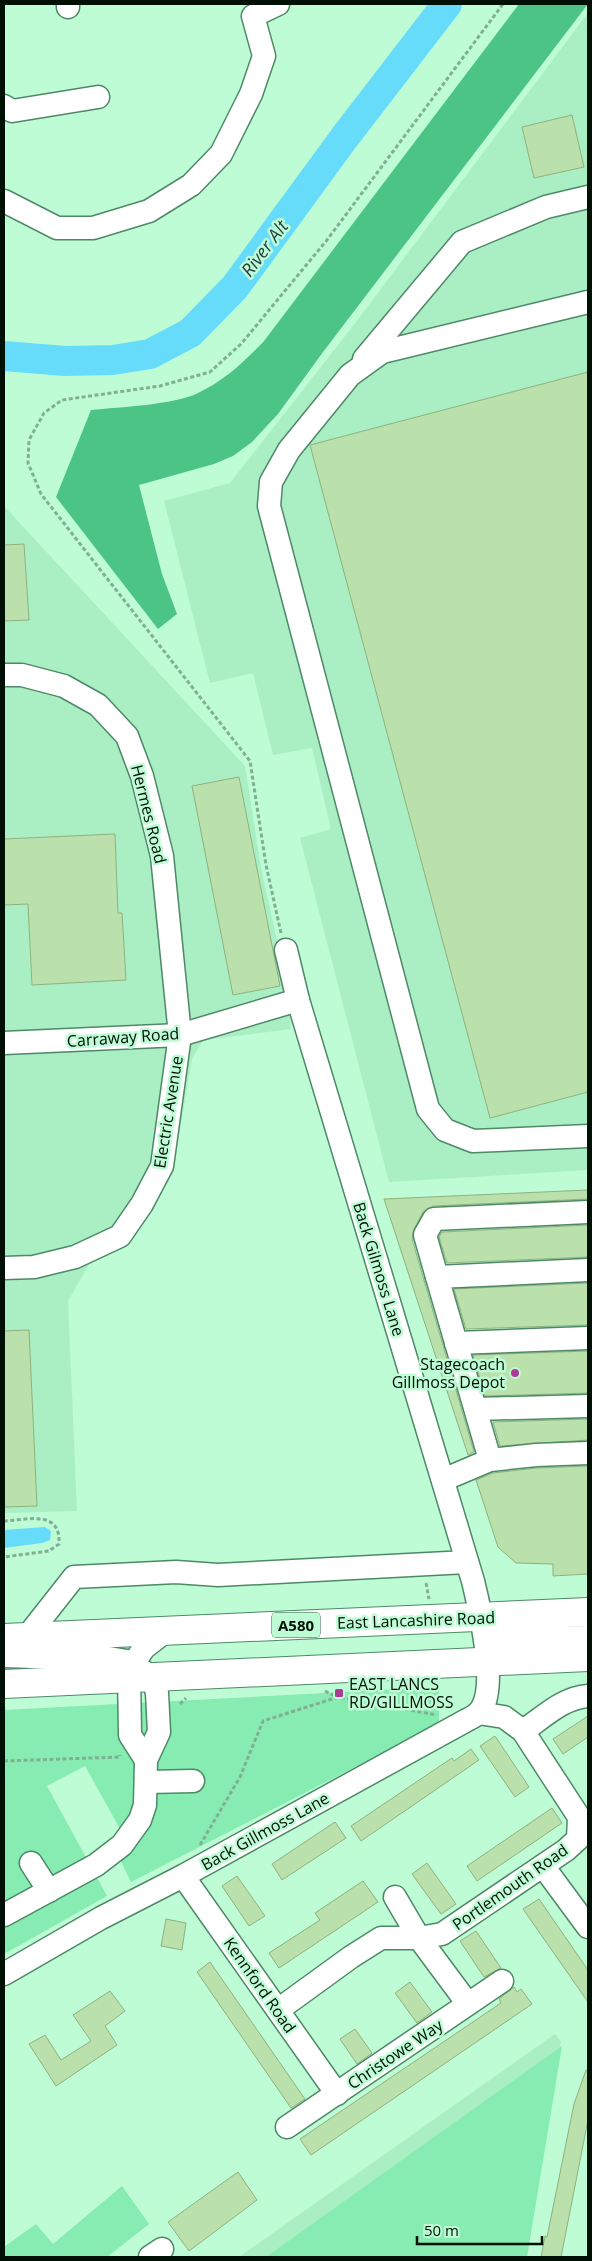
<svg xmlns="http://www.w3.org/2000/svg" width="592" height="2261" font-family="'Open Sans',sans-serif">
<rect width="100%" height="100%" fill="#bdfcd5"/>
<g fill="#aaeec4">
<path d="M588,13V1170L389,1182L300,838L331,829L312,748L273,755L253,673L210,683L164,501L230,483L353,326Z"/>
<path d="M4,506L245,766L261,868L286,982L291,1029L203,1040L192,1059L173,1172L129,1243L92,1259L68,1301L77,1511L4,1513Z"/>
<path d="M555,2034L561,2042L518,2257H239Z"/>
</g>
<g fill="#86ecb1">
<path d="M439,1687V1724L131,1882L112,1843L124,1836L85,1766L47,1786L107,1896L4,1954V1710Z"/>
<path d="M562,2046L527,2257H266Z"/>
<path d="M122,2186L149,2224L107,2257H4V2247L36,2224L53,2244Z"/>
</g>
<path fill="#4cc485" d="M519,4H588L323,352L278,414L252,442L233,456L214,464L139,485L162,574L177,614L158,629L56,497L91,410C119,407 174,405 198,393C224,381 245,361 264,341Z"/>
<path fill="#66dcfa" d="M45,1527L51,1531L50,1540L42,1543L4,1548V1530Z"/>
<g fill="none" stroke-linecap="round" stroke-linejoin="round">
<path stroke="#66dcfa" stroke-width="30" d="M4,356L65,361L113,360L150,354L190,333L235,287L344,138L447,4"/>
</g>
<g fill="#bae0ac" stroke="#8eb27f">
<path d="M572,115L584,167L534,178L522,127Z"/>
<path d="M588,372V1092L490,1118L310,445Z"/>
<path d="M24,544L29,620L4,621V545Z"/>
<path d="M239,777L280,986L233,995L192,786Z"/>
<path d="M115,834L118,913H122L126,980L32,985L28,904L4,905V839Z"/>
<path d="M588,1190V1199L433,1206L423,1212L414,1229L412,1239L474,1452L468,1455L384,1199Z"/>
<path d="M588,1225V1257L447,1263L439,1237L442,1232Z"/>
<path d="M588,1283V1325L466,1329L454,1289Z"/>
<path d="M29,1330L37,1506L4,1507V1331Z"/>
<path d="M588,1351V1393L485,1396L473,1355Z"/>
<path d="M588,1419V1440L500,1446L493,1422Z"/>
<path d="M588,1466V1574L553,1576V1564L516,1563L498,1547L476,1480L493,1473L537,1468Z"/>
<path d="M588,1716V1737L563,1754L553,1739Z"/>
<path d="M495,1736L529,1787L515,1797L480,1746Z"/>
<path d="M471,1749L479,1760L361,1841L351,1826L452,1758L454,1761Z"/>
<path d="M552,1808L562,1823L477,1881L467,1866Z"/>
<path d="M335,1822L346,1838L282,1880L272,1864Z"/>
<path d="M427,1863L456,1904L441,1914L412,1874Z"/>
<path d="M237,1876L265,1916L249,1926L222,1886Z"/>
<path d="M363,1881L378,1902L279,1968L269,1953L320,1920L315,1913Z"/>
<path d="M539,1899L588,1970V2002L523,1909Z"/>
<path d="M166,1919L186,1923L182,1950L161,1946Z"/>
<path d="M476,1931L501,1968L484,1977L460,1941Z"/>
<path d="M210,1962L305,2099L291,2108L197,1972Z"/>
<path d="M410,1982L432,2012L417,2023L395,1993Z"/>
<path d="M514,1987L517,1992L521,1989L532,2004L311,2155L300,2139L501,2003L499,1999Z"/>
<path d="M110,1991L125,2011L105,2026L117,2045L56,2086L29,2044L45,2035L61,2060L91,2041L73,2015Z"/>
<path d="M355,2029L372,2053L357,2064L340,2039Z"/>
<path d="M586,2070H588V2120L561,2257H541L545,2236L547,2237L574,2104Z"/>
<path d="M238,2172L257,2200L189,2251L168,2222Z"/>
</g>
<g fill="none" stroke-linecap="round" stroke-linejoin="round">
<defs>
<g id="minor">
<path d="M68,4V7"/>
<path d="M4,106L12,111L98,97"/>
<path d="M4,201L57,228H93L149,211L191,185L221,154L251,94L264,56L253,16L278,4"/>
<path d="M588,302L382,352L350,375L289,450L271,482L269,506L428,1109L445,1130L473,1141L588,1136"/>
<path d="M364,359L462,242L546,207L588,197"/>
<path d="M4,675H22L64,686L98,705L127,736L142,776L162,856L180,1035L162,1166L142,1204L120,1236L75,1257L34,1267L4,1268"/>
<path d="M4,1043L180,1035L298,1000"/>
<path d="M437,1277L425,1235L434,1219L588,1212"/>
<path d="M456,1343L588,1338"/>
<path d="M476,1409L588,1406"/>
<path d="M490,1460L437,1277L588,1270"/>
<path d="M443,1480L490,1460L536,1455L588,1453"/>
<path d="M480,1617L490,1633L504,1639L588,1637"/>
<path d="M26,1638L74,1577L176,1572L218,1575L467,1562"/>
<path d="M4,1656L62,1658L97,1656L127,1661L146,1673L155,1686L157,1693L159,1732L146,1760L145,1805L140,1820L122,1845L96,1865L4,1915"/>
<path d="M523,1731C544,1717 562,1698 588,1696"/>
<path d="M146,1760L130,1735L129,1674L133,1664L144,1648L167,1630"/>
<path d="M147,1782L193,1781"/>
<path d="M31,1863L49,1891"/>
<path d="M543,1866L588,1927"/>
<path d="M183,1876L337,2094"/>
<path d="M395,1897L419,1938L468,2004"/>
<path d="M4,1974L101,1918L183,1876L467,1720C473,1717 479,1714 482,1708C497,1682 480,1610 473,1581L298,1000L286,950"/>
<path d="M278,2010L351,1957L381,1938H419L442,1934L566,1850L578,1839L579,1817L523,1731L504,1717L478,1713"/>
<path d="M287,2127L502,1981"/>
<path d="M150,2257L162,2249"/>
</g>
<g id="highway">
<path d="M4,1638L588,1612"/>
<path d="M4,1684L588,1657"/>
</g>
</defs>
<use href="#minor" stroke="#4e8967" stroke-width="25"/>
<use href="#highway" stroke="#4e8967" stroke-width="30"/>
<g stroke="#80b092" stroke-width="3" stroke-dasharray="4 2.5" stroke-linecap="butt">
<path d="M281,933L266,865L250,761L41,494L28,463L29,440L44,413L62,400L160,386L210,372L241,344L327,240L503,4"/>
<path d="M4,1521C27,1520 61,1509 59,1544L49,1551L4,1557"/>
<path d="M426,1583L429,1599"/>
<path d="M325,1691L337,1697"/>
<path d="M180,1704L186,1698"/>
<path d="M4,1761L120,1757V1755"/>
<path d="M200,1845L240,1777L263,1721L338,1697L437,1715"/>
</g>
<use href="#minor" stroke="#fff" stroke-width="22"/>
<use href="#highway" stroke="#fff" stroke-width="28"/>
</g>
<g fill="#ad3b95" stroke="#bdfcd5" stroke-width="2">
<circle cx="515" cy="1373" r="5"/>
<rect x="334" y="1688" width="10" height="10" rx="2.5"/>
</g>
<g text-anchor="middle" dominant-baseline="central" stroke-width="5" stroke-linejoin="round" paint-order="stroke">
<rect fill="#bdfcd5" stroke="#395743" stroke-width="1" x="272" y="1612.5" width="48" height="25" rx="4"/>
<g font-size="15" font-weight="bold" fill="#001005">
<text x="296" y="1625">A580</text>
</g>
<g font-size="16" fill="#001005" stroke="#bdfcd5">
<text transform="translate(149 814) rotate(76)">Hermes Road</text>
<text transform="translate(123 1037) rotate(-4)">Carraway Road</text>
<text transform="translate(168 1112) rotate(-81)">Electric Avenue</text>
<text transform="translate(379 1269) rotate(73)">Back Gilmoss Lane</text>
<text transform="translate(416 1620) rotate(-2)">East Lancashire Road</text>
<text transform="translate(265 1831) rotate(-29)">Back Gillmoss Lane</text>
<text transform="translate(510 1887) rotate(-35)">Portlemouth Road</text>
<text transform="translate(260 1985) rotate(55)">Kennford Road</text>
<text transform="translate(395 2054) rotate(-34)">Christowe Way</text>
</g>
<g font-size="16" fill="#001005" stroke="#bdfcd5" text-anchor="end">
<text x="505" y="1364">Stagecoach<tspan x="505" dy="18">Gillmoss Depot</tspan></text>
<text x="349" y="1684" text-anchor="start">EAST LANCS<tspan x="349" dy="18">RD/GILLMOSS</tspan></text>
</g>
<g font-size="18" font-style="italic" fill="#253f47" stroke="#bdfcd5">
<text transform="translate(264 248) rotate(-53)">River Alt</text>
</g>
</g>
<rect width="592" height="2261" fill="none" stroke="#001005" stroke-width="10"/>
<path d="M417 2236v8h125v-8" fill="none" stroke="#001005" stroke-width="2.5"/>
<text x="424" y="2236" font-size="15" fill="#001005" stroke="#bdfcd5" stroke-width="4" paint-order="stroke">50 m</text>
</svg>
